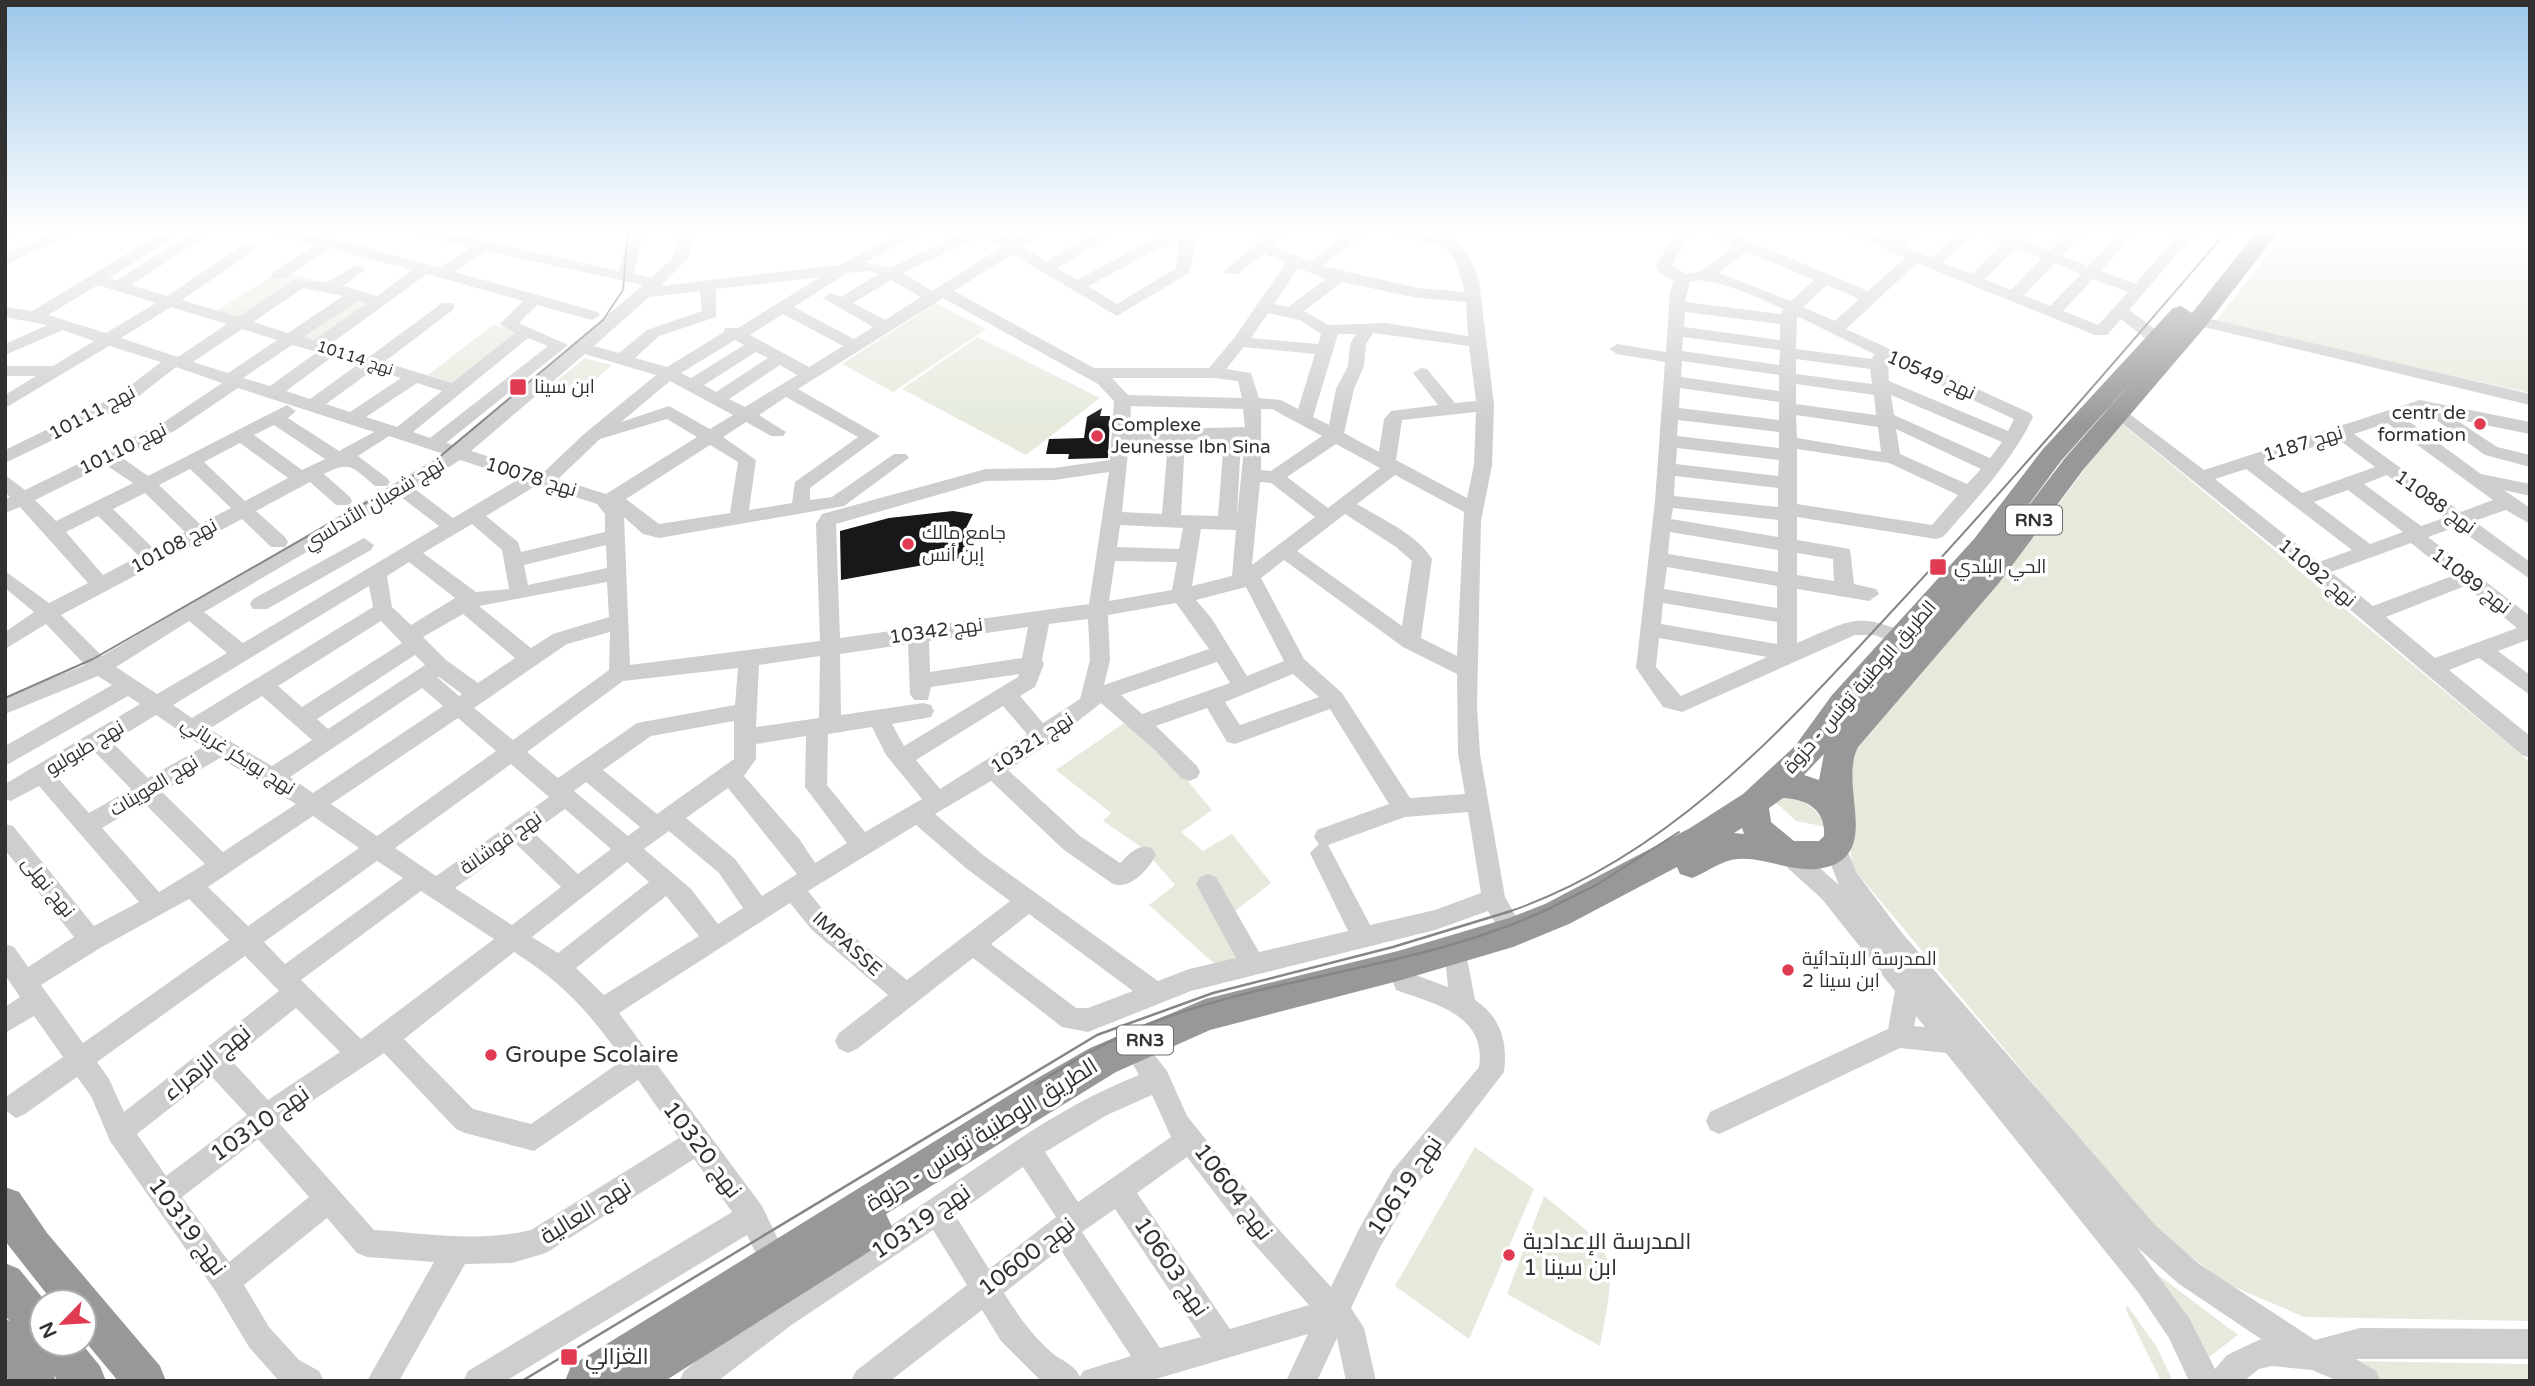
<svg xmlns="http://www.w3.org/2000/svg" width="2535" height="1386" font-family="'Varela Round',Cairo,sans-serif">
<rect width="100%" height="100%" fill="#fff"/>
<g fill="#e5eadd">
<path d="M2287,231H2530V393L2215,322Z"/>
<path d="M281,270L312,279L241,326L210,315Z"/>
<path d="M356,290L388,300L318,349L286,339Z"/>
<path d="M936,303L986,329L893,392L842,364Z"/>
<path d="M493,325L523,331L455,384L428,375Z"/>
<path d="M978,337L1100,398L1026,455L902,389Z"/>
<path d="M585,358L612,365L582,391L555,382Z"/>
<path d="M2120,422L2530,762V1321L2304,1317L2225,1283L2154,1228L1852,867L1848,823L1853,739L2040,529Z"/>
<path d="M1130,719L1160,748L1212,810L1181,832L1203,851L1232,834L1271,883L1231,914L1257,957L1217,966L1149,905L1175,885L1144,849L1103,821L1111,813L1056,770Z"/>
<path d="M1785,797C1807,800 1816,809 1827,827L1796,821L1773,800Z"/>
<path d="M1475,1147L1534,1189L1469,1339L1395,1286Z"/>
<path d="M1544,1196C1618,1254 1618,1252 1600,1346L1507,1294Z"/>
<path d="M2153,1271L2238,1335L2209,1357Z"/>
<path d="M2127,1305L2156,1346L2173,1381H2161L2126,1310Z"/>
<path d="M2352,1361L2530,1364V1381H2378Z"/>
</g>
<g fill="#181818">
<path d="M1102,408L1100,416H1110L1108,458L1068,459L1069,454H1046L1049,439L1084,438L1087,417Z"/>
<path d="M953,511L973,514L966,528L979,530L973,556L841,580L840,531L889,518Z"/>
</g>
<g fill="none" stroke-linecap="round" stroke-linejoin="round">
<g fill="#cecece" fill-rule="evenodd">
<path d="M5,231H19L5,238Z"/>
<path d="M58,231H79L5,265V254Z"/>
<path d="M196,231H214L131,285L167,296L243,245H253V251L182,300L238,317L294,280L327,282L357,265L365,270L343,286L377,296L412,270L331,248L284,279H272V273L315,245L260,231C322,231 381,252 440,268L470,248L409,231H439L619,271L629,231H644L634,274L651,278L672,258L680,231H695L688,258L661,286L839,265L904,231H924L865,262L890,268L966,231H997L1012,240L1027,231H1045L1023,247L1046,261L1099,231H1118L1057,268L1077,280L1168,231H1194L1196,247L1189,273L1117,316L1012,254L954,291L1094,368H1209L1234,338L1286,263L1264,253L1238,274H1226L1224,271L1272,231H1289L1273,246L1310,261L1351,231H1369L1322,266L1418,288L1465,292L1456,262L1446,248L1386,231H1415L1438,237L1434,231H1449L1472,262L1479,280L1494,405L1492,465L1481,521L1477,706L1480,754L1505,897L1525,932L1521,939L1513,943L1505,939L1488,911L1435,930L1191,991L1088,1032L1062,1027L973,958L857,1049L848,1053L839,1049L835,1041L839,1033L888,995L812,930L790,903L619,1013L762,1206L793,1270L789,1280L779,1284L769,1280L747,1235L506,1381H463L468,1371L732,1212L694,1159L546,1253L512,1263L465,1264L399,1381H367L434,1262L367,1257L357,1253L327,1218L244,1285L269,1327L299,1360L319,1371L324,1381H279L249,1347L216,1292L110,1141L91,1096L77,1077L25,1114L16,1118L5,1110L7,1096L63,1057L34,1016L5,1033V1007L20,997L5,975V944L14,947L28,967L74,937L5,850V824L13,826L94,926L139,902L39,786L11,801L5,799V784L140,704L128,696L5,766V746L112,685L98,676L5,714V697L85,665L46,624L5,649V632L34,612L5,588V571L49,603L88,583L20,507L5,513V499L10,497L5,492V475L25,490L164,422L222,383L176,367L130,403L5,463V450L118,395L161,362L109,346L5,408V395L36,376H5V366H53L94,341L63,330L5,355V344L47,325L5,317V307L32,311L160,234H170V240L109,278L117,280ZM982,235L1002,247L932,291L903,273ZM1179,238L1176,268L1117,304L1088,286ZM486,251L643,285L454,445L446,443L568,345L519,323L537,305L592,320L600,315L598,312L455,272ZM1298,268L1326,279L1288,307L1274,304ZM869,271L878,274L841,297L831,293L823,298L873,327L854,339L794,307L847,273ZM427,274L523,301L500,324L515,333L452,383L384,362L454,309V303H442L369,357L329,345ZM820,277L738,328H725L724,332L667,367L635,358L659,336L716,317V289ZM891,280L921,297L885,320L853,303ZM1342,282L1418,298L1466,302L1468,336L1386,323L1328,325L1304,311ZM98,285L156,303L106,333L48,315ZM303,288L343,296L288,333L253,322ZM700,291L702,311L647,330L619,353L594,346L649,297ZM943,298L1098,384L1114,401L1110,460L1054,468L986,469L822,514L816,524L820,641L630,665L624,517L643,534L659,538L844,506L909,458L906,454H894L832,497L810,500V488L880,436L798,389ZM358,301L367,303L314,340L303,337ZM171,307L227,324L178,357L121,338ZM1268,313L1300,320L1321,334L1318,344L1251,338ZM783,314L843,346L809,367L750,335ZM242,329L277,340L228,373L193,362ZM1373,333L1469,346L1476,401L1455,403L1427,369L1421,368L1413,373L1438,405L1391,411L1384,419L1379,452L1344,433L1354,389L1364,366L1366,344ZM1338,334H1356L1350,344L1348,366L1336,389L1329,425L1313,417ZM528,338L548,346L430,438L413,432ZM735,340L744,345L691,378L681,373ZM292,345L317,352L270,386L243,378ZM1244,347L1315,354L1298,409L1281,400L1259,398L1251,373L1226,369ZM756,352L768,358L716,392L704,385ZM585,354L656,375L584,434L543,473L471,451ZM332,357L357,365L310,399L286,391ZM780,365L797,375L745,407L729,399ZM373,370L401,378L350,412L326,404ZM1112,378H1214L1238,381L1242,398L1128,395ZM670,381L733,415L710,429L669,406L621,422ZM417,383L442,391L397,427L366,417ZM238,388L374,432L339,451L288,418L296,411L287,405L148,476L121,457L176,430ZM786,397L858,437L795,482L792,503L749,510L756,460L723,437L746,422L771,436H783L786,432L759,415ZM1131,406L1243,409L1245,427L1130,430ZM1261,409H1272L1322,436L1271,471L1261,470ZM1476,412L1474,465L1467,498L1396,460L1402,420ZM667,419L697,437L606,494L558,479L600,439ZM274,425L325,459L302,470L254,435ZM389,436L444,454L102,656L61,615L242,519L271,547H285L288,542L285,537L256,511L310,482L336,505H350L352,501L350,497L324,474C351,460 353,468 375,486H387L390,482L387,478L358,456ZM1224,439L1218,516L1181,515L1185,440ZM1241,439H1245L1237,517ZM1168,441L1162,514L1122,512L1129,442ZM240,443L288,478L245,501L204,462ZM1336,444L1380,468L1328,508L1287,477ZM710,445L738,462L730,513L659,524L626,499ZM460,460L519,479L453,518L415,489ZM106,465L133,483L56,521L35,500ZM190,469L231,508L200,524L159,485ZM1109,472L1089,604L840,638L836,524L986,481L1054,480ZM1395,475L1464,512L1457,656L1421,638L1432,559C1417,534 1381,519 1357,504ZM1260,482L1271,483L1315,517L1252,565ZM537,485L597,504L605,514V532L521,552L518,542L486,516ZM145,493L185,532L154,549L113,509ZM401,497L439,526L243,643L204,612ZM1345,514L1396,547L1412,561L1402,626L1297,551ZM98,516L139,556L103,575L66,532ZM472,524L502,550L509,589L476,592L423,553ZM1120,525L1183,528L1179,549L1117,547ZM1201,529L1236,530L1232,576L1192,586ZM606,545L607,568L528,585L524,565ZM1284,560L1403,647L1457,674L1458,754L1465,794L1410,798L1342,693L1304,659L1261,578ZM1115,561L1177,562L1172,590L1109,601ZM409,562L455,598L411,625L392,607L387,576ZM607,582L609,617L553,634L531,648L479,606ZM369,586L373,607L192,718L173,705ZM1246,587L1284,661L1247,676L1212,619L1196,600ZM1176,603L1209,649L1104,685L1110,660L1108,615ZM463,614L515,658L478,683L446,660L423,637ZM1088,619L1090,660L1080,699L1043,723L1020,696L1035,687L1044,664L1042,660L1049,624ZM189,621L227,653L157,694L116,667ZM381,621L402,643L302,707L278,686ZM1028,627L1022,658L930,672L929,641ZM610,632L609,670L513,740L474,708L567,644ZM908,644L910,694L914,700H928L931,687L1019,674L1018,677L904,746L892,724L931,717L934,711L931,705L923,703L841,715L840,654ZM415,655L425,665L328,729L317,719ZM820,656L819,718L756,727L759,665ZM1217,662L1230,683L1142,714L1121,695ZM738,668L735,705L637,723L558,778L527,752L623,681ZM1293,674L1319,697L1240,725L1225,702ZM437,677H439L462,694L459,696ZM422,688L443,706L313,793L290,777ZM262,696L312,740L272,766L209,729ZM1101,703L1156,751L1181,778L1189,781L1197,778L1200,772L1197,766L1156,726L1207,708L1227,742L1235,744L1330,709L1389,804L1317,830L1314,837L1319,844L1310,853L1348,931L1259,952L1216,877L1208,874L1200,877L1196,884L1236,958L1189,969L1158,981L983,855L935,814L991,781L1064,850L1113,884C1130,890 1148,870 1156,855L1152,848C1137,843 1130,854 1120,863L1080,836L1008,770L1050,743ZM1003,706L1027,734L940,789L916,760ZM156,715L203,747L148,778L112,742ZM458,718L496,751L377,836L331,804ZM734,721V759L657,814L603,770L651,736ZM872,727L886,755L922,799L865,832L827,785L828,734ZM806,736L805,787L847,843L815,863L800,840L744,776L756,759V744ZM95,752L131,789L89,813L56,776ZM220,758L296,804L223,852L162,792ZM511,764L549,797L436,876L395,848ZM586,782L640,827L628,836L574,791ZM728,788L797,874L762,896L735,859L686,818ZM144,803L205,864L159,892L102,828ZM565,809L611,849L578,874L533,832ZM1468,812L1481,893L1435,910L1370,925L1328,845L1405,817ZM313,816L359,848L248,926L208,887ZM916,825L967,869L1010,901L907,980L828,916L808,891ZM669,831L719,873L743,908L718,924L691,889L644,849ZM516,844L561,887L512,925L455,888ZM377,861L403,878L285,964L264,942ZM627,862L649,882L558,953L532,937ZM421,891L494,939L361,1039L301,980ZM666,896L699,936L604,995L576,968ZM189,899L229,940L83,1043L41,985L100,948ZM1029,914L1133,991L1088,1008H1076L991,944ZM514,952C563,983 590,1013 623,1060L531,1124L473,1109L404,1039ZM245,956L279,991L124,1112L109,1079L97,1062ZM296,1008L340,1052L268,1100L231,1060ZM384,1053L456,1129L465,1133L534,1151L638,1080L679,1138L531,1230C480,1243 425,1233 374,1230L279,1123ZM211,1076L247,1115L166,1176L137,1134ZM258,1139L309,1197L229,1262L182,1197Z"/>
<path d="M1677,231H1692L1672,265L1685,274L1702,271L1734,246L1705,231H1726L1868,291L1905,258L1844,231H1866L1890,241L1901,231H1917L1903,246L1931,258L1960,231H1976L1943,263L1972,274L2003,243L1979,231H2001L2011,235L2015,231H2029L2023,240L2050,251L2069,231H2085L2062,256L2088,266L2121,231H2137L2101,271L2135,284L2181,231H2197L2129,310L2162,334V342H2150L2121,319L2107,335H2095L1917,263L1846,329L2030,413L2033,417C2011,463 1976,499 1943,537L1936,539L1797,517V540L1850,549L1854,584L1876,589L1879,594L1869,601L1797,589V643C1858,616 1859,612 1921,639L1924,644L1921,649L1914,652L1875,635H1855L1682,712L1663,707L1636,668L1655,501L1665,362L1617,354L1609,349L1617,344L1666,352L1670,292L1674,281L1659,273L1656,265ZM2016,248L2042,258L2011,290L1985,279ZM1746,251L1814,280L1791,301L1719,273ZM2055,263L2081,274L2050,306L2024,295ZM2093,279L2128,292L2098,325L2063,311ZM1697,280C1728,283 1755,296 1783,309L1781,314L1685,302L1690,282ZM1827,285L1859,299L1835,321L1803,307ZM1685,312L1780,324V340L1684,327ZM1797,316L1874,354L1872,359L1796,349ZM1683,337L1780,350L1779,365L1682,351ZM1796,359L1870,369L1872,384L1796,374ZM1682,361L1779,375V391L1681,377ZM1888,361L2014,419L2008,431L1889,381ZM1796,384L1874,395L1876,415L1796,404ZM1680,388L1779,402V420L1679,408ZM1891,395L2002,442L1990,458L1894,415ZM1796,415L1878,427L1881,452L1797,438ZM1678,420L1779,432V448L1677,436ZM1896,429L1981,469L1967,484L1900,454ZM1677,448L1779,460L1778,476L1676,464ZM1797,449L1889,463L1958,495L1932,525L1797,504ZM1675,476L1778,488V507L1674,496ZM1673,508L1778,520V537L1671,519ZM1670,532L1778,550V572L1668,554ZM1797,553L1833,559L1834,581L1797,575ZM1667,567L1777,586V608L1664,589ZM1663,603L1777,622V644L1661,624ZM1659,638L1767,657L1681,696L1656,667Z"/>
<path d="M2181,312L2530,394V405L2175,320V314Z"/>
<path d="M2107,397L2204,470L2420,400L2530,422V434L2455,419L2497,447L2530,455V467L2485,455L2425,412L2403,417L2481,474L2530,484V496L2504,490L2530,508V524L2506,510L2474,521L2530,562V579L2456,527L2428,537L2530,616V639L2498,651L2530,675V695L2479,658L2449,670L2530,736V758L2522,755L2309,575L2101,406L2098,402ZM2387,423L2493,500L2461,512L2354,434ZM2338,439L2375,467L2302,493L2263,463ZM2246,469L2352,550L2319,562L2215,479ZM2387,475L2444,518L2421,526L2364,484ZM2348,490L2403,532L2370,544L2314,502ZM2411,543L2452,576L2373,606L2331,572ZM2465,586L2517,628L2435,658L2386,617Z"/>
<path d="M364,538L374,545L371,550L267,609H253L250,604L253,599Z"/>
<path d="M1835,837L1843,840L1856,872L1902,933L2155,1225L2199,1264L2315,1340L2360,1328L2530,1329V1359H2356L2376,1371L2381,1381H2338L2312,1370L2272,1366L2259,1369L2244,1381H2189L2169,1338L2138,1292L1946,1053L1900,1048L1728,1130L1719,1134L1710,1130L1706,1121L1710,1112L1888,1029L1895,991L1822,899L1780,861L1776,854L1780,847L1788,844L1796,847L1839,885L1824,847L1827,840ZM1916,1016L1925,1027L1914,1026ZM2137,1247L2179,1284L2261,1339L2227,1355L2215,1369L2189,1318Z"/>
<path d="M1458,955L1467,958L1475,1000C1501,1017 1508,1043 1504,1072L1413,1190L1379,1249L1351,1308L1364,1328L1376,1381H1346L1337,1338L1317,1381H1286L1308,1334L1149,1381H1041L1001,1341L982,1310L890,1381H851L856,1371L967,1285L933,1230L790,1326L718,1381H679L684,1371C759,1310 840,1260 920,1206C991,1159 1059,1106 1139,1075L1131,1061L1135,1053L1144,1049L1153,1053L1167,1071L1187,1116L1273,1223L1331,1287L1359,1229L1393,1170L1479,1067C1487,1015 1435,1004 1396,990L1393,982L1396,974L1405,971L1448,987L1446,966L1449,958ZM1152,1095L1171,1137L1078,1202L1045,1152L1107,1115ZM1187,1157L1253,1243L1309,1305L1230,1329L1137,1193ZM1023,1167L1056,1217L989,1269L955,1215ZM1115,1209L1201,1337L1160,1348L1082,1232ZM1060,1249L1131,1356L1083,1371L1080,1377C1075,1364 1059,1360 1050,1351C1031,1334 1017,1314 1004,1293Z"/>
</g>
<g fill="#989898" fill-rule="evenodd">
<path d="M2257,231H2279L2205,327L2083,470L1999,583L1858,747C1839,784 1878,846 1833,865C1797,879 1764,853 1731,860C1718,863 1705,873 1692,878L1680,874L1677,867L1569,924L1513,947L1398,981L1210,1030L1116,1072L886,1214L892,1227L886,1241L665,1381H565L571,1366L1029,1083L1090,1048L1205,999L1398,951L1509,918L1545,904L1690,828L1743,794L1795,746L1832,695L1974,539L2043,449L2173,308L2181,306L2192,313ZM2136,377L2065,458L2004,538L2061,461ZM1824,754L1819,780L1804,775ZM1783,798C1807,799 1826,810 1824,836L1819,841H1794L1771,822L1769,808ZM1742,828L1744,834L1734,833Z"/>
<path d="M5,1187L19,1192L47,1233L160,1366L166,1381H118L84,1340V1302H53L5,1241Z"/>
<path d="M5,1263L19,1269L46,1302H42V1344H82L100,1366L106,1381H58L54,1375L56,1381H9L5,1375V1319L10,1321L5,1316Z"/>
</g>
<g stroke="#868686" stroke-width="2">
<path d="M5,698L93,659L425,469L603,320L623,290L628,231"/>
<path d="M1505,913C1673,857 1790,721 1906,596C2016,477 2122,354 2227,231"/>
<path d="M1540,913L1598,884L1679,832"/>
</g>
<g stroke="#868686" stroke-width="2.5">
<path d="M1036,1084C1077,1059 1118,1034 1164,1018C1288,974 1423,966 1544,911"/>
<path d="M522,1381L1097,1035L1213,993L1393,947L1511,911"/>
</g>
</g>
<linearGradient id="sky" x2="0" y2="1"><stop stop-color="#9dc7ea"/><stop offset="0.54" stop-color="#fff"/><stop offset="1" stop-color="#fff" stop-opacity="0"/></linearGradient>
<rect width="2535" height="426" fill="url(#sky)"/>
<g fill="#e13a53" stroke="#fff" stroke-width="2.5">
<rect x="509" y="378" width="18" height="18" rx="3.5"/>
<circle cx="2480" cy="424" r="7"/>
<circle cx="1097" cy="436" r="7"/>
<circle cx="908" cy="544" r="7"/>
<rect x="1929" y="558" width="18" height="18" rx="3.5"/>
<circle cx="1788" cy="970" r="7"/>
<circle cx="491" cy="1055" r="7"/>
<circle cx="1509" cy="1255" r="7"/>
<rect x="560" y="1348" width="18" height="18" rx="3.5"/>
</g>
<g text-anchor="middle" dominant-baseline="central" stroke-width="7" stroke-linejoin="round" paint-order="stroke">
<g font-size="16" fill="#313131" stroke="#fff">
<text transform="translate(355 358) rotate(18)">نهج 10114</text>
</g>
<g fill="#fff" stroke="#6f6f6f" stroke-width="2">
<rect x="2006" y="505.5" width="56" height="29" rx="5"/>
<rect x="1117" y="1025.5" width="56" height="29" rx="5"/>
</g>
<g font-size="18" font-weight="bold" fill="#313131">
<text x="2034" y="520">RN3</text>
<text x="1145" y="1040">RN3</text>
</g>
<g font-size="19" fill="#313131" stroke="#fff">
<text transform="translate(1931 375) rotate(24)">نهج 10549</text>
<text transform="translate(92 413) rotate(-28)">نهج 10111</text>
<text transform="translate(2303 444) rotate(-17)">نهج 1187</text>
<text transform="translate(123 449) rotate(-26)">نهج 10110</text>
<text transform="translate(531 477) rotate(17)">نهج 10078</text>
<text transform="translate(2435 502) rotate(36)">نهج 11088</text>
<text transform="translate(374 504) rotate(-31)">نهج شعبان الأندلسي</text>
<text transform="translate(174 546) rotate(-28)">نهج 10108</text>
<text transform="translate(2317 573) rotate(40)">نهج 11092</text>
<text transform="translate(2471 581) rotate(38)">نهج 11089</text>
<text transform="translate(936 631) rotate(-8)">نهج 10342</text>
<text transform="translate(1860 687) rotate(-49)">الطريق الوطنية تونس - حزوة</text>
<text transform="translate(1032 743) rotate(-33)">نهج 10321</text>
<text transform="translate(85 748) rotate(-31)">نهج طبولبو</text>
<text transform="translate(238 756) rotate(32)">نهج بوبكر غرياني</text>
<text transform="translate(154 786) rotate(-31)">نهج العوينات</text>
<text transform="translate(501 843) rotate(-35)">نهج فوشانة</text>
<text transform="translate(48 887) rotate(51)">نهج نهلى</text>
<text transform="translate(847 944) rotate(42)">IMPASSE</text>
</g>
<g font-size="19" fill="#313131" stroke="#fff" text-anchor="start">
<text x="534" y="387">ابن سينا</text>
<text x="2466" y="413" text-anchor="end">centr de<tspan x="2466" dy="22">formation</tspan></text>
<text x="1111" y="425">Complexe<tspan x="1111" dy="22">Jeunesse Ibn Sina</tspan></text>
<text x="922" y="533">جامع مالك<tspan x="922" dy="22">إبن أنس</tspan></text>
<text x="1954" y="567">الحي البلدي</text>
<text x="1802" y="959">المدرسة الابتدائية<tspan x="1802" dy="22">ابن سينا 2</tspan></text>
</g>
<g font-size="23" fill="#313131" stroke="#fff" text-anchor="start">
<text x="505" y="1055">Groupe Scolaire</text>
<text x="1523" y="1242">المدرسة الإعدادية<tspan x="1523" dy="26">ابن سينا 1</tspan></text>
<text x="585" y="1357">الغزالي</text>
</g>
<g font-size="23" fill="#313131" stroke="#fff">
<text transform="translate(207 1063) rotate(-39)">نهج الزهراء</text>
<text transform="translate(260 1124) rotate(-35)">نهج 10310</text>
<text transform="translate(982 1135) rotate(-32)">الطريق الوطنية تونس - حزوة</text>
<text transform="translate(702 1150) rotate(53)">نهج 10320</text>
<text transform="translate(1405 1186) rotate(-56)">نهج 10619</text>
<text transform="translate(1233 1192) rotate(53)">نهج 10604</text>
<text transform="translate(586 1212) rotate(-32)">نهج العالية</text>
<text transform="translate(921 1222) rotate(-34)">نهج 10319</text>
<text transform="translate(187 1227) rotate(54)">نهج 10319</text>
<text transform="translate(1027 1257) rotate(-37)">نهج 10600</text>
<text transform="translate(1171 1267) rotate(56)">نهج 10603</text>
</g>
</g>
<rect width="2535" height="1386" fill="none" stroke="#313131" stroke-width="14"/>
<g transform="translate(63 1323) rotate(245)"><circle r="33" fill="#ffffff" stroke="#adadad" stroke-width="2"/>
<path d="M0-5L12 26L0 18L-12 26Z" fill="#e13a53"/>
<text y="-10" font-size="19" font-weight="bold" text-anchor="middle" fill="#313131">N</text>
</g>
</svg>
